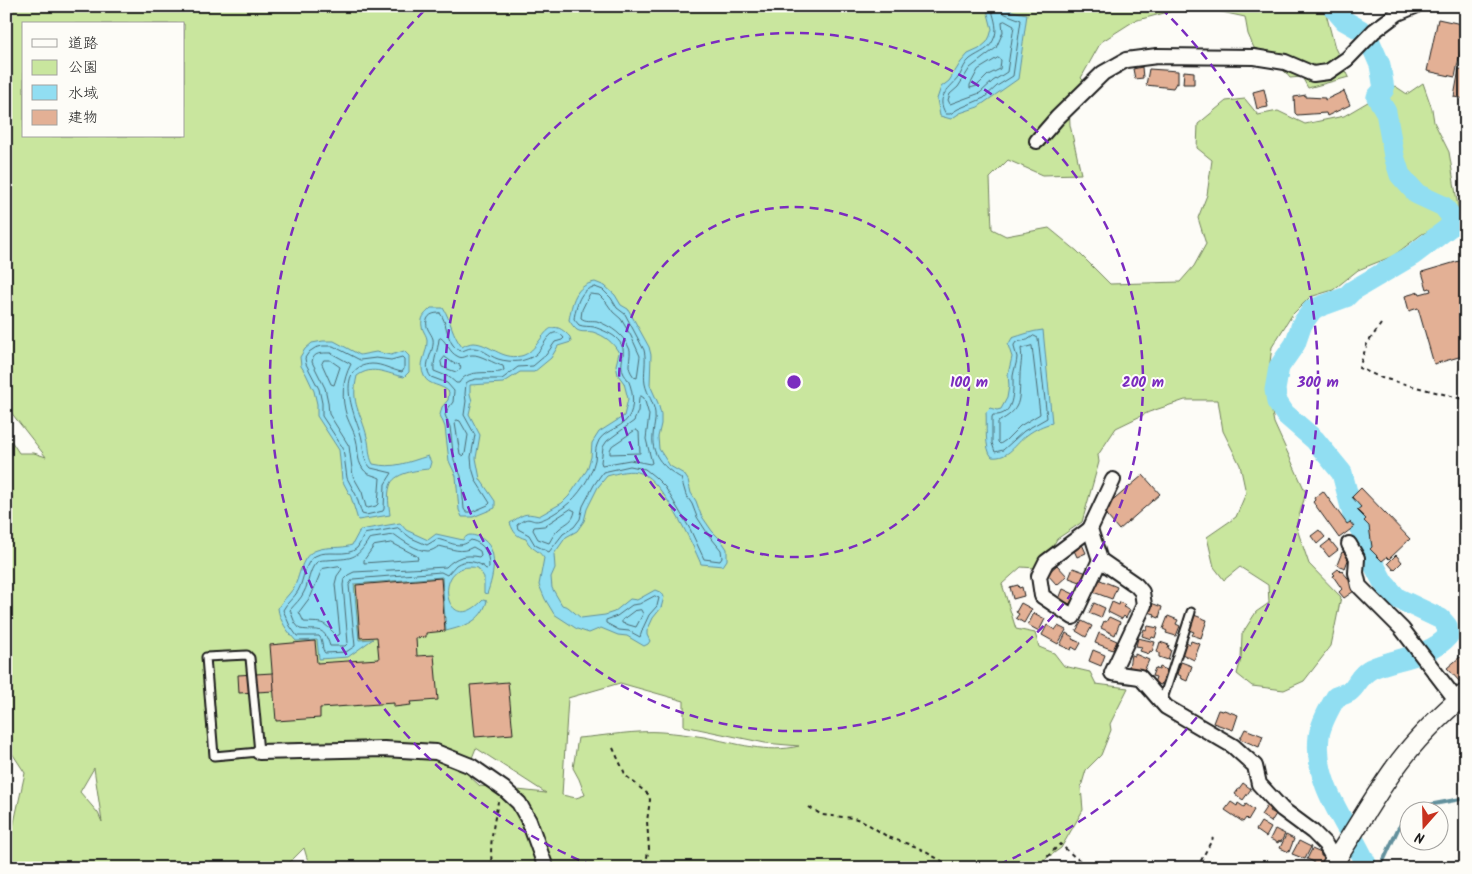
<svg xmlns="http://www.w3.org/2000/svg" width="1472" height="874" font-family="Kalam,'Klee One',sans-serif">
<rect width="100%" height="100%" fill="#fdfcf7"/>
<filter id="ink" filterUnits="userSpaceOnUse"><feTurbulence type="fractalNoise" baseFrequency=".02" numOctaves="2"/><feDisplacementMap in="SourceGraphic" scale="10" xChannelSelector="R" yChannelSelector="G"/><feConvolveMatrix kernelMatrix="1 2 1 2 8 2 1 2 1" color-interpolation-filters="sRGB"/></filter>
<g filter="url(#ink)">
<path fill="#c9e69e" stroke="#72815d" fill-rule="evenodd" d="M6,6H1324L1335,48L1349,77L1308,88L1302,77L1290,78L1269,52L1254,48L1248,34L1245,17L1203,8L1172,11L1134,21L1101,42L1081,78L1088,85L1069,102L1070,125L1081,174L1042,175L1008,160L990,178L992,229L1006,236L1049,228L1077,251L1110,284L1180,282L1194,266L1206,244L1198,218L1207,195L1212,160L1197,148L1198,124L1226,101L1245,99L1258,115L1278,111L1305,124L1344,116L1395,86L1407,94L1423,83L1432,109L1434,122L1449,152L1460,219L1422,234L1393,256L1358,270L1333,290L1310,297L1292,315L1272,347L1267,385L1274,423L1306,493L1296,526L1309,564L1341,597L1331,646L1304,681L1284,690L1252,686L1237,674L1241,659L1242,634L1256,612L1269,603L1268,585L1240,567L1224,580L1214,567L1207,537L1236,517L1246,493L1240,465L1223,431L1218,400H1185L1149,412L1116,428L1098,455L1099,462L1082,522L1057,539L1050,551L1036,568L1021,567L1002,584L1016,629L1035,633L1039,647L1054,653L1064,666L1090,672L1096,684L1128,688L1110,724L1111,730L1101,755L1086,770L1081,787L1083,810L1061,848L1033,868H310L304,848L284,868H6V846L10,841L25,773L6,744V433L19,453H34L46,457L6,406ZM24,24H184V136H24ZM620,683L684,701V726L765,743L799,746C768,754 735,743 704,737C691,735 676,733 662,732C636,730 605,736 578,738L573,768L579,779L585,795L576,798L562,795L568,698ZM476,748L546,793L480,786L466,773ZM94,768L102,822L98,813L80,792Z"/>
<g fill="#91def2" stroke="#62909c">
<path d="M986,6C1003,6 1011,12 1027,14L1018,79L978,107L960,113L951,119L940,116L937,99L941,87L949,81L961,62L968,54L979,49L987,42L990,36L992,29Z"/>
<path d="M595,282L605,286L615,295L621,305L628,309L649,347L651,355L650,385L658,403L661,414V424L658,437L659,449L670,466L684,474L688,480L691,493L696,501L701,515L712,531L721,540L727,549V560L723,566L701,564C692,543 663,481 641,473C630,469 618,473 607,476L598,487L587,509L584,521L577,531L566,537L554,554L555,568L551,577L552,588L562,605L568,607L581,618L605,615L614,612L630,599L637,600L655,590L662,593L664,597L661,608L653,618L647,631V635L650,641L648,644L644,646L627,636L618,635L601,628L589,633L577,629L554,614L545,599L539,585L544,558C538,549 531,550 526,539C516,536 514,533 510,523C523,515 523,512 539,516L562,503L569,496L587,470L591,457L592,443L599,432L624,416L628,399L624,383L618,375L616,365L619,353C613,342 605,336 593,332C588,331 582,333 577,330C574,328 571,323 569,320C572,303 575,285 595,282Z"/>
<path d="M431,308H443C451,320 452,335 462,347C465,345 470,343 473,343C490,343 500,360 521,356C543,351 545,309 570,337L571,342L558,346L551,358L534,372H520L503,383L470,385V394L472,401L469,414L480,435L476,458L480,479L495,501V508L473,517H462L459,510L456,476L449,461L445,427L440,415L442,407L448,400L449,392C442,384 428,386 424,376C418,364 427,354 427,342C428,334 420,331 422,320C423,315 427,312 431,308Z"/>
<path d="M1043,330L1052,423C1044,425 1035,429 1027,435C1015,444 1009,459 992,457C984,449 987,424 986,412L990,408L997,410L1001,409L1007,398L1009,386L1008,374L1012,357L1008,345L1012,338C1022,335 1032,331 1043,330Z"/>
<path d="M323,341H334L360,355L376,352L391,355L404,351L409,356V372L404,377C387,374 373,364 357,376C350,405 361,411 367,437C370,447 368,455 373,464C394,469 408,462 428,456L431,462L429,469C417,470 393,473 390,486C387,495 389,506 390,515L358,520L351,497L342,480L339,450L317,416V404L314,391L306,374L301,366L300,357L305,349L312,343Z"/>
<path d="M400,523L406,530L428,540L436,534L463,540C467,535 469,534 476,536C501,544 494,575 487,594L484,593V577L478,568C431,557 443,642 483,600L487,601C481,622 465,626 446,631L442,577L354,584L359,640L373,639L348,657L319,659L317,640L296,641C288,632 279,620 278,608C282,601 288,596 293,589C301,576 300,555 317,550C328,546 341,549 352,545L360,530Z"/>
</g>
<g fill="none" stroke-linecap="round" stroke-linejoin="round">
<g stroke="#4b6a72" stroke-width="1">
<path d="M991,6C993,16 998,26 995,36C990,51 981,51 970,59C965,63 963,69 960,75C951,89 934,95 946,114H950L958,109L984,98L997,86L1013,76L1021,20L1003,13L1000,6"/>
<path d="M1005,21L1014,26L1007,72L993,81L980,93L950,104L948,100L950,94L958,87L970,68L996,48L1003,32L1002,22Z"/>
<path d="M998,58L1001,60L1000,69L988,75L977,86L970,88V85L978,70Z"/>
<path d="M595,287L603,290L611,298L617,308L625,314L644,350C647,361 643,373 645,384C647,394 654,403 655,413C656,422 653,428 653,436C651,457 666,469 681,478L686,495L692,504L697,517L708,534L721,550L722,558L720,561L704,559L690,529L665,487L655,477L645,469L630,466L603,472L594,485L583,506L580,519L574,527L563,534L549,552L535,545L529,535L518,529L517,525C531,513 530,524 541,520C548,518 558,511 564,507C579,496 591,477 595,460C596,455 595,449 597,445C601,430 620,430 628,418C635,408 633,392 629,382C627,378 624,375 623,372C618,358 631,351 615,337C610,333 600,329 594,327C589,326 584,327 579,325L574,319C576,306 580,288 595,287Z"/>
<path d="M590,294L599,295L606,302L613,312L621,319L631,336L640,356L637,378L634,377C625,365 631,363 630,350C624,335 612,327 597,321C591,320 586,322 581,318L582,310Z"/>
<path d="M440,313C447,322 446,336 453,345C463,356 463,348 473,348C482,348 489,356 498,359C504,361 514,362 520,361C525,360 531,358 535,355C543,350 551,321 564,338L562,340L555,342L546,355L533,366L518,367L502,379H476L469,381L466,383L465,394L466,401L464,415L475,435L471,457L472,468L476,481L490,503L488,505L472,512H466L464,509L461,476L454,460L450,427L445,415L447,410L453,402L454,391L447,383L431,377C421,364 435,353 433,339C431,332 425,329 427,320C429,314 434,313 440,313Z"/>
<path d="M1034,336L1038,338L1047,418L1024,431L1003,450L995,452L992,443V417L993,415C1015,417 1013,391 1013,376C1014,369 1017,363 1017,357C1016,353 1014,349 1014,345L1016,342L1027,340Z"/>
<path d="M441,338C447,342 449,352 457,356C463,360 466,355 472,355C480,354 494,364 503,366L504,370L500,372C486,374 467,369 459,383H456L449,377L434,371C433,360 438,351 439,339Z"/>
<path d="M323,346H333L360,360L376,358L391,360L402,357L404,359V369L402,372C391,370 383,364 372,364C334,366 353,412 360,432C365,445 361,458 371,468L392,473L385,484L384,509L383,511L366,515L362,514L356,495L347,478L343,448L322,416V403L319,389L306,364L305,358L309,352L315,348Z"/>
<path d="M1032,346L1040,414L1020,426L1006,440L1000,444L998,442V422C1022,409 1019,401 1020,376C1020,366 1023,359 1021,349Z"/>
<path d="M331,353L351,364C342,381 341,398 347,417C350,425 354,431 356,439C359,450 356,459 363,469C367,475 374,475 380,478L378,504L376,506L368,508L366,507L362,492L353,476L349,446L329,414L328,402L325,388L312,362C313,352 322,353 331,353Z"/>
<path d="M445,357L453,363L460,365L461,369L456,372L442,367L441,362Z"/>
<path d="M324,360H330L340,367L334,385L331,384L322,364Z"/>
<path d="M641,396L644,398L649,415L646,439L652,463L650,464L630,460L602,465L601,462L603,447L607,441L634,421L638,411L639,398Z"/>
<path d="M457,420L460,421L468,435L465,454L463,456L460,454L455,423Z"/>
<path d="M636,430L639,432L640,453L610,454V450L612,446Z"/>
<path d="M571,509L575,511C573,522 567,522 559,529C555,532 552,538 549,543L538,539L533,530L534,527L544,526Z"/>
<path d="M398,528L411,538L427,545L437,539C451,542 459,550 471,540C485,544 489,553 489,568L486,569C479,561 465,559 456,565C453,568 450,572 447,575L441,572L353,579L349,585L355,646L346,652L325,653C321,649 324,641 319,636H297L290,626L283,610C287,602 294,598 298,591C304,580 304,563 315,556C327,549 347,558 357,548C360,544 362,538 365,534Z"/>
<path d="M395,535C403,541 417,551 428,551C432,551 436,548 439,546C453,549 461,554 473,547L480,551L481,555L479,557C465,554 456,557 446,567L354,572L348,575L344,579L343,585L348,643L345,646H330C323,624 318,632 300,629L295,623L290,610C295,604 301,599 304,592C309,583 309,570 316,563C319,560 323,560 327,560C351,558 356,561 369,539Z"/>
<path d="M392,543L417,556L418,559L364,563V560L374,546Z"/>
<path d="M339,566L342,569L337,576L335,584L340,634L337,636C322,621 326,623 304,622L299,612L311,596L322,569Z"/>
<path d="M655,596L659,598L657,606L649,615L643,628L640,637L629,631L619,630L606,623V620L617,616L632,605L639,604Z"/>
<path d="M641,610L643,614L636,627L622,623V620L634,611Z"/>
</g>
<g stroke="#62909c" stroke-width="4">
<path d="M1412,812L1434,804L1466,798"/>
<path d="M1380,868L1398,829L1410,812"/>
</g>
<path stroke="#91def2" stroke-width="21" d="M1332,6L1345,21L1366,33L1380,65L1384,89L1377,97L1386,112L1394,156L1400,175L1417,194L1443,206L1451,216V226L1413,255L1352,291L1346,297L1313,309L1302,324L1295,344L1279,367L1275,390L1277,402L1285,414L1315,440L1342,473L1353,515L1363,534L1373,563L1383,582L1397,598L1441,619L1447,626L1448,636C1430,657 1395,658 1371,669C1359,675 1357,686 1350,691C1346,694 1340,695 1336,697C1329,709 1321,723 1319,736C1313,787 1349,824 1368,868"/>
</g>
<g fill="#e3b095" stroke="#1c1c1c">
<path d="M1438,19L1466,25L1455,77L1427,71Z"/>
<path d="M1142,67L1143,78L1135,79L1133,69Z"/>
<path d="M1149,69L1178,71V84L1176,83L1173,88L1146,85Z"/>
<path d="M1459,69L1466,70V99L1454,97Z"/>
<path d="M1184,71L1194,72V84H1183Z"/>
<path d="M1264,89L1268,107L1257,109L1253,92Z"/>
<path d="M1344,91L1350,105L1327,116L1326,113L1297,115L1295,113L1294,97L1306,95V97L1325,98V100Z"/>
<path d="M1466,259V355L1434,364L1418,308L1409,311L1405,296L1419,292L1420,294L1431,291L1430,288L1427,289L1422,272Z"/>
<path d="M1143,475L1160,494L1119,530L1102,510Z"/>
<path d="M1361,488L1410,539L1389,559L1387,557L1382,561L1370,549L1372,547L1369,526L1364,521L1366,519L1357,510L1361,507L1352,497Z"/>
<path d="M1323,491L1347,524L1350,522L1354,527L1339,538L1313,502L1315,500L1314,498Z"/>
<path d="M1319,530L1325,537L1317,544L1311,536Z"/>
<path d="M1330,540L1338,550L1329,557L1321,547Z"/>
<path d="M1081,542L1086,553L1077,557L1072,546Z"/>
<path d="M1342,552L1350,555L1345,568L1337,565Z"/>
<path d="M1396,555L1402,562L1394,570L1388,563Z"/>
<path d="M1057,565L1067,576L1057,585L1047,574Z"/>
<path d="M1073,568L1087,573L1083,583L1069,578Z"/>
<path d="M1338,569L1341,572L1342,571L1357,589L1344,598L1339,592L1342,589L1333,576L1335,575L1333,573Z"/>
<path d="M441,578L445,631L426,633V637L416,638L417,656L434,655L438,700L410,702L411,705L394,707V703L320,708V718L276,721L270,645L315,641L317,663L379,659L377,637L360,638L356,585Z"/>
<path d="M1098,579L1117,587L1112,599L1093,592Z"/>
<path d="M1018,585L1019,588L1022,587L1024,596L1013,599L1010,587Z"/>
<path d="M1063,589L1076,595L1072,605L1059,599Z"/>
<path d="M1112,602L1119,605L1120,602L1125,605L1123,607L1130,610L1126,618L1124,616L1122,619L1108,612Z"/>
<path d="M1021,603L1032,609L1024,623L1016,618L1019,614L1016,612Z"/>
<path d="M1094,603L1105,608L1101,618L1089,613Z"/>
<path d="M1151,603L1162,607L1159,618L1154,616L1155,614L1148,612Z"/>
<path d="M1034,613L1045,619L1039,631L1028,625Z"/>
<path d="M1194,615L1207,620L1201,638L1192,635L1194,632L1189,630Z"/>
<path d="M1168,616L1178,620L1176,624L1180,626L1176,636L1166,633L1167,631L1163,629Z"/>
<path d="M1109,617L1120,622L1115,635L1101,628L1104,621L1106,622Z"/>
<path d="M1082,621L1092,626L1086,637L1076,631Z"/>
<path d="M1047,625L1055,630L1058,626L1066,630L1058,644L1042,635Z"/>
<path d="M1148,626L1158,628L1155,638L1152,637L1151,639L1142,636L1144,629L1146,630Z"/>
<path d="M1066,633L1073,637L1072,639L1081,643L1077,650L1072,647L1071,650L1060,645Z"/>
<path d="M1099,633L1117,641L1113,650L1095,643Z"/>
<path d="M1138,638L1155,642L1152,652L1150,651L1149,654L1140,651L1142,647L1136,646Z"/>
<path d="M1191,641L1200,644L1194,660L1182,654L1186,642L1190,644Z"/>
<path d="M1160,642L1169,645L1168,648L1171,650L1168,660L1159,657V653L1157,652Z"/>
<path d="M1093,650L1105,655L1101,666L1089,661Z"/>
<path d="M1135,654L1149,660L1144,671L1129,667L1131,655L1135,656Z"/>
<path d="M1460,657L1466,663V681L1462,684L1447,668Z"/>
<path d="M1181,662L1192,666L1187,681L1180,678L1181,676L1177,674Z"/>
<path d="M1160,667L1167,670L1161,685L1154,683L1156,677L1152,676L1155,668L1159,670Z"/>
<path d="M273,673L274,691L239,693L238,675Z"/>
<path d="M508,682L513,734L475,737L470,685Z"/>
<path d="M1218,710L1223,711L1224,710L1238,715L1233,730L1213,723Z"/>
<path d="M1245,729L1263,736L1259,747L1240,739Z"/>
<path d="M1243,783L1251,789L1243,800L1235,794Z"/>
<path d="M1231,802L1237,806L1238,803L1244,807L1246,804L1254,810L1248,820L1246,818L1243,822L1225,810Z"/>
<path d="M1267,806L1272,808L1270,811L1276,814L1271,822L1261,815Z"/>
<path d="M1261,822L1271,828L1266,837L1256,830Z"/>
<path d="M1275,829L1285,834L1281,842L1279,841L1278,843L1270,839Z"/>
<path d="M1286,835L1294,839L1289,852L1280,848Z"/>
<path d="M1299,841L1311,847L1305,859L1292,854Z"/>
<path d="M1312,849L1321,853V856L1325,857L1320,868L1312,865L1314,862L1307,859Z"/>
</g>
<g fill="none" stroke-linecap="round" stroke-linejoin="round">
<defs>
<g id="lane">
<path d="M247,655L250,658L259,752L214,756L206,657Z"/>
<path d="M1162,702L1191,612"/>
</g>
<g id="street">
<path d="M1037,141L1057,118L1103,73L1126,60L1157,56L1254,57L1285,62L1313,74L1328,72L1347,59L1374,31L1398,13L1415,6"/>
<path d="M1090,529L1046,562L1039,576L1042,596L1073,617L1100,560L1136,585L1142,592L1144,605L1112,673L1140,677L1166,707L1233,746L1255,766L1259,784L1282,809L1313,832L1325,844L1335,861"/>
<path d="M1349,544L1357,558L1356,573L1359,586L1402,629L1457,701"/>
<path d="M1100,560L1090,529L1113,480"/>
<path d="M259,752L384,749L436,752L471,766L504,789L519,803L529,821L546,868"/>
</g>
<path id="secondary" d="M1330,868C1356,831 1376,791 1404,756C1422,733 1444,712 1466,693"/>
</defs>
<use href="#lane" stroke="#1c1c1c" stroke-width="11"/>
<use href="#street" stroke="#1c1c1c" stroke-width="18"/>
<use href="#secondary" stroke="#1c1c1c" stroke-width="22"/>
<g stroke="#1c1c1c" stroke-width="2" stroke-dasharray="4 4" stroke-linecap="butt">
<path d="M1381,324L1367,344L1359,368L1382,378L1466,400"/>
<path d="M613,748L626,776L649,795L650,800L647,821L649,849L645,865L646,868"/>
<path d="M809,807L822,815L854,818L863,821L888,837L917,847L954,868"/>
<path d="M646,861L657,868"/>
<path d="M493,868C488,849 494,822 498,802"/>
<path d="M1036,868L1060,844L1076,858L1092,868"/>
<path d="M1197,868L1213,838"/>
</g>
<use href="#lane" stroke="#fdfcf7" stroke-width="7"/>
<use href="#street" stroke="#fdfcf7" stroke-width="14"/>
<use href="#secondary" stroke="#fdfcf7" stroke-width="19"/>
</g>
</g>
<g fill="none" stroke="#7b2cbf" stroke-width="2.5" stroke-dasharray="9 6">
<circle cx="794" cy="382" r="175"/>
<circle cx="794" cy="382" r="349"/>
<path d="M593 866A524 524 0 0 1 427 8M1161 8A524 524 0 0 1 995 866"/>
</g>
<circle cx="794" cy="382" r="8" fill="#7b2cbf" stroke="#fdfcf7" stroke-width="2.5"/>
<g font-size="15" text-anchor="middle" font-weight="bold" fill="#7b2cbf" stroke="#fdfcf7" stroke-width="4" stroke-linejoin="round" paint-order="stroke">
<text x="969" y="387">100 m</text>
<text x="1143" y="387">200 m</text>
<text x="1318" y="387">300 m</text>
</g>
<rect width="1472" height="874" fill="none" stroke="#fdfcf7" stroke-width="25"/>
<rect x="12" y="12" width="1447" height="849" fill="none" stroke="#1c1c1c" stroke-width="2" filter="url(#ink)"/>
<rect x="22" y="22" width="162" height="115" fill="#fdfcf7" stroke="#a3a29f"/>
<rect x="32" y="39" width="25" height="8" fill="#fdfcf7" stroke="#a3a29f"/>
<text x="68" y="48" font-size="15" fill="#1c1c1c">道路</text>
<rect x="32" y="60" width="25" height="15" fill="#c9e69e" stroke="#a3a29f"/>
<text x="68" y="72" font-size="15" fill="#1c1c1c">公園</text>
<rect x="32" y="85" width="25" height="15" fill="#91def2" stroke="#a3a29f"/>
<text x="68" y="98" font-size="15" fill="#1c1c1c">水域</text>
<rect x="32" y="110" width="25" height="15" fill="#e3b095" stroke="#a3a29f"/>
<text x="68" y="122" font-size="15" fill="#1c1c1c">建物</text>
<g transform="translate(1424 826) rotate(200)"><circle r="24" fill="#fdfcf7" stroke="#a3a29f"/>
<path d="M0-4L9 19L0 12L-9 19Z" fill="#c8321e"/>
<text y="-8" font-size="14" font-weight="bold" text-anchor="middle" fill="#1c1c1c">N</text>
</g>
</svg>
